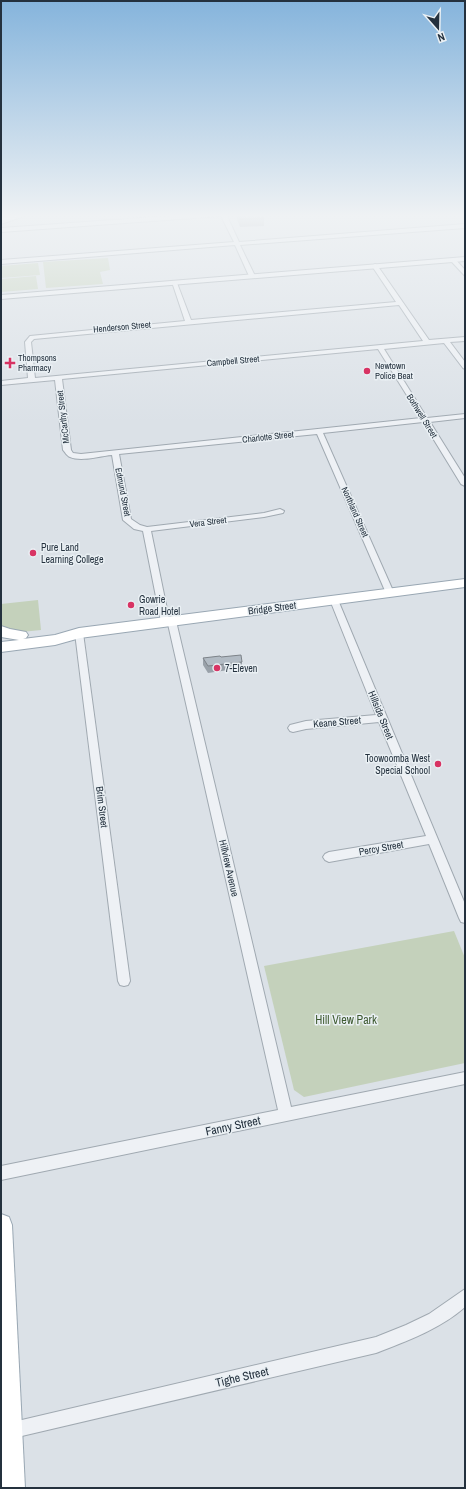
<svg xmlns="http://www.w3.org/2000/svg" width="466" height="1489" font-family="'Archivo Narrow',sans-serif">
<rect width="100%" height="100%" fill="#dbe1e7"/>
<g fill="#c4d1bb">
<path d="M108,258L110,270L100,272L103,284L46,288L43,262Z"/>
<path d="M38,263L40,275L1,278V266Z"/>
<path d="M36,276L38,289L1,292V279Z"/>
<path d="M38,600L41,630C28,631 11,635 1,625V604Z"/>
<path d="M454,931L465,958V1063L304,1097L294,1090L264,966Z"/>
</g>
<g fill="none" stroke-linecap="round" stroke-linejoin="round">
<defs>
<g id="minor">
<path d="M197,214H238L227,216L239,242L465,224V228L240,245L255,276L252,278L249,276L235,245L1,264V260L234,242L221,216L1,232V228Z"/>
<path d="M451,259H455L465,270V276L451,261Z"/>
<path d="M375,264L377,265L429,340L465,337V341L450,342L465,362V369L463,368L444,343L384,349L427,418L465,414V418L430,422L465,478V486L461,484L423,422L323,433L394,593L393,595H387L386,593L317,434L119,454L131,519L140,525L147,527L264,513L280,509L284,511L283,513L264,517L151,531L169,619L172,618L176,621L291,1107L465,1072V1084L1,1180V1166L278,1110L168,624L165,625L161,622L143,531L134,529L123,520L112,455C100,456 81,462 70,457C67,456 65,452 63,450L55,380L1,385V381L28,378L25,342L30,336L185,321L172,282L177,283L191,320L396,302L372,266ZM399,305L423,341L35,378L31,342L34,339ZM378,349L421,418L81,454L73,453L71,450L62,379Z"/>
<path d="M334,597L338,600L465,904V923L461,922L459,918L429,844L329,862L325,860L323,857L325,854L329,852L426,836L379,722L306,729L293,732L290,731L288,728L290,725L306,721L376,715L330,600Z"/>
<path d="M79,630L83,633L130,981L128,985L124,986L120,985L118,981L75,633Z"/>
<path d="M465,1289V1307C440,1329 407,1341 376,1353L9,1439L3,1437L1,1431L3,1425L9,1423L376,1337L406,1325L429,1314Z"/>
</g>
<path id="tertiary" d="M465,257V261L1,299V295Z"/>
<g id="primary">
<path d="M15,214H30L1,224V218Z"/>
<path d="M465,579V587L80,638L55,645L1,652V642L19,640L1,637V626L10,629L26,632L28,635L26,638L23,639L55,635L79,628Z"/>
<path d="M1,1214L9,1217L12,1225L25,1488H1Z"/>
</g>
</defs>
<use href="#minor" stroke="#a0a9b1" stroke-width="2"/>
<use href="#tertiary" stroke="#a0a9b1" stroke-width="2"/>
<use href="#primary" stroke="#99a7b3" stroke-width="2"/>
<use href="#minor" fill="#eef1f5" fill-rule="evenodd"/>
<use href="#tertiary" fill="#eef1f5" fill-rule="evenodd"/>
<use href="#primary" fill="#fff" fill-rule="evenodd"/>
</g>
<g fill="#99a1a9">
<path d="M237,214H262L264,218V226L240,227L237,219Z"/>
<path d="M221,657L242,662V668L208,673L203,665V658Z"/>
</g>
<g fill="#b2bbc4" stroke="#7d8389">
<path d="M238,214H262L264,218L240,219Z"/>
<path d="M241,655L242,662L208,666L203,658L220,656L221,657Z"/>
</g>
<linearGradient id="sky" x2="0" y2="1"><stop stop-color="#85b4dc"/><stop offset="0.51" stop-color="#eff2f4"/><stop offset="1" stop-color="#eff2f4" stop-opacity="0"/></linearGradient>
<rect width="466" height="423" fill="url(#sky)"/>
<g fill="#d83363" stroke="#eaf0f4" stroke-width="1.5">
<path d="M8 357h4v4h4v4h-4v4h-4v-4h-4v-4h4z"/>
<circle cx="367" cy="371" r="4"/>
<circle cx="33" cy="553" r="4"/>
<circle cx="131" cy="605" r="4"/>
<circle cx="217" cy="668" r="4"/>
<circle cx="438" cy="764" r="4"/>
</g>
<g text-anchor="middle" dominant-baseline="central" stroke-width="3" stroke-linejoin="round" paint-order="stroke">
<g font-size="9" fill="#24313e" stroke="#eaf0f4">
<text transform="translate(122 327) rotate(-5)">Henderson Street</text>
<text transform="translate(233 361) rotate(-5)">Campbell Street</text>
<text transform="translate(422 416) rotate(58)">Bothwell Street</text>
<text transform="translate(63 417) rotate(-97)">McCarthy Street</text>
<text transform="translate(268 437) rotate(-6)">Charlotte Street</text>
<text transform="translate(123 492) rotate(79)">Edmund Street</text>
<text transform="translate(355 512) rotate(66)">Northland Street</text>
<text transform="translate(208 522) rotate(-7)">Vera Street</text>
</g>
<g font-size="9" fill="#24313e" stroke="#eaf0f4" text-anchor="start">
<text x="18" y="358">Thompsons<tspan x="18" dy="10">Pharmacy</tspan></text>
<text x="375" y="366">Newtown<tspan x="375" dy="10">Police Beat</tspan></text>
</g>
<g font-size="10" fill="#24313e" stroke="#eaf0f4" text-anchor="start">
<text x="41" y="547">Pure Land<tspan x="41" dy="12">Learning College</tspan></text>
<text x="139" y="599">Gowrie<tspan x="139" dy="12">Road Hotel</tspan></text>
<text x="225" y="668">7-Eleven</text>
<text x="430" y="758" text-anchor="end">Toowoomba West<tspan x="430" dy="12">Special School</tspan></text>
</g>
<g font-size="10" fill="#24313e" stroke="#eaf0f4">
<text transform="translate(272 608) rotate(-7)">Bridge Street</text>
<text transform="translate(381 715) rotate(68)">Hillside Street</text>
<text transform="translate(337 722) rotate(-5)">Keane Street</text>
<text transform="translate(102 807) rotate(83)">Brim Street</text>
<text transform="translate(381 848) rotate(-10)">Percy Street</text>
<text transform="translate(229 868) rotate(77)">Hillview Avenue</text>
</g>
<g font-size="12" fill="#3e5a30" stroke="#eaf0f4">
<text x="346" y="1020">Hill View Park</text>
</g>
<g font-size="12" fill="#24313e" stroke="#eaf0f4">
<text transform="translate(233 1126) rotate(-12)">Fanny Street</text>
<text transform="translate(242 1377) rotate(-13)">Tighe Street</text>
</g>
</g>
<rect width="466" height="1489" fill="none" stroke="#24313e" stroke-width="4"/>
<g transform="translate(438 28) rotate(160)" stroke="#eaf0f4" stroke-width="3" paint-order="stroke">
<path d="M0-3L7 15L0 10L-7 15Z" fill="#24313e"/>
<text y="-6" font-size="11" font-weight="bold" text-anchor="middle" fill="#24313e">N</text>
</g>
</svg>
